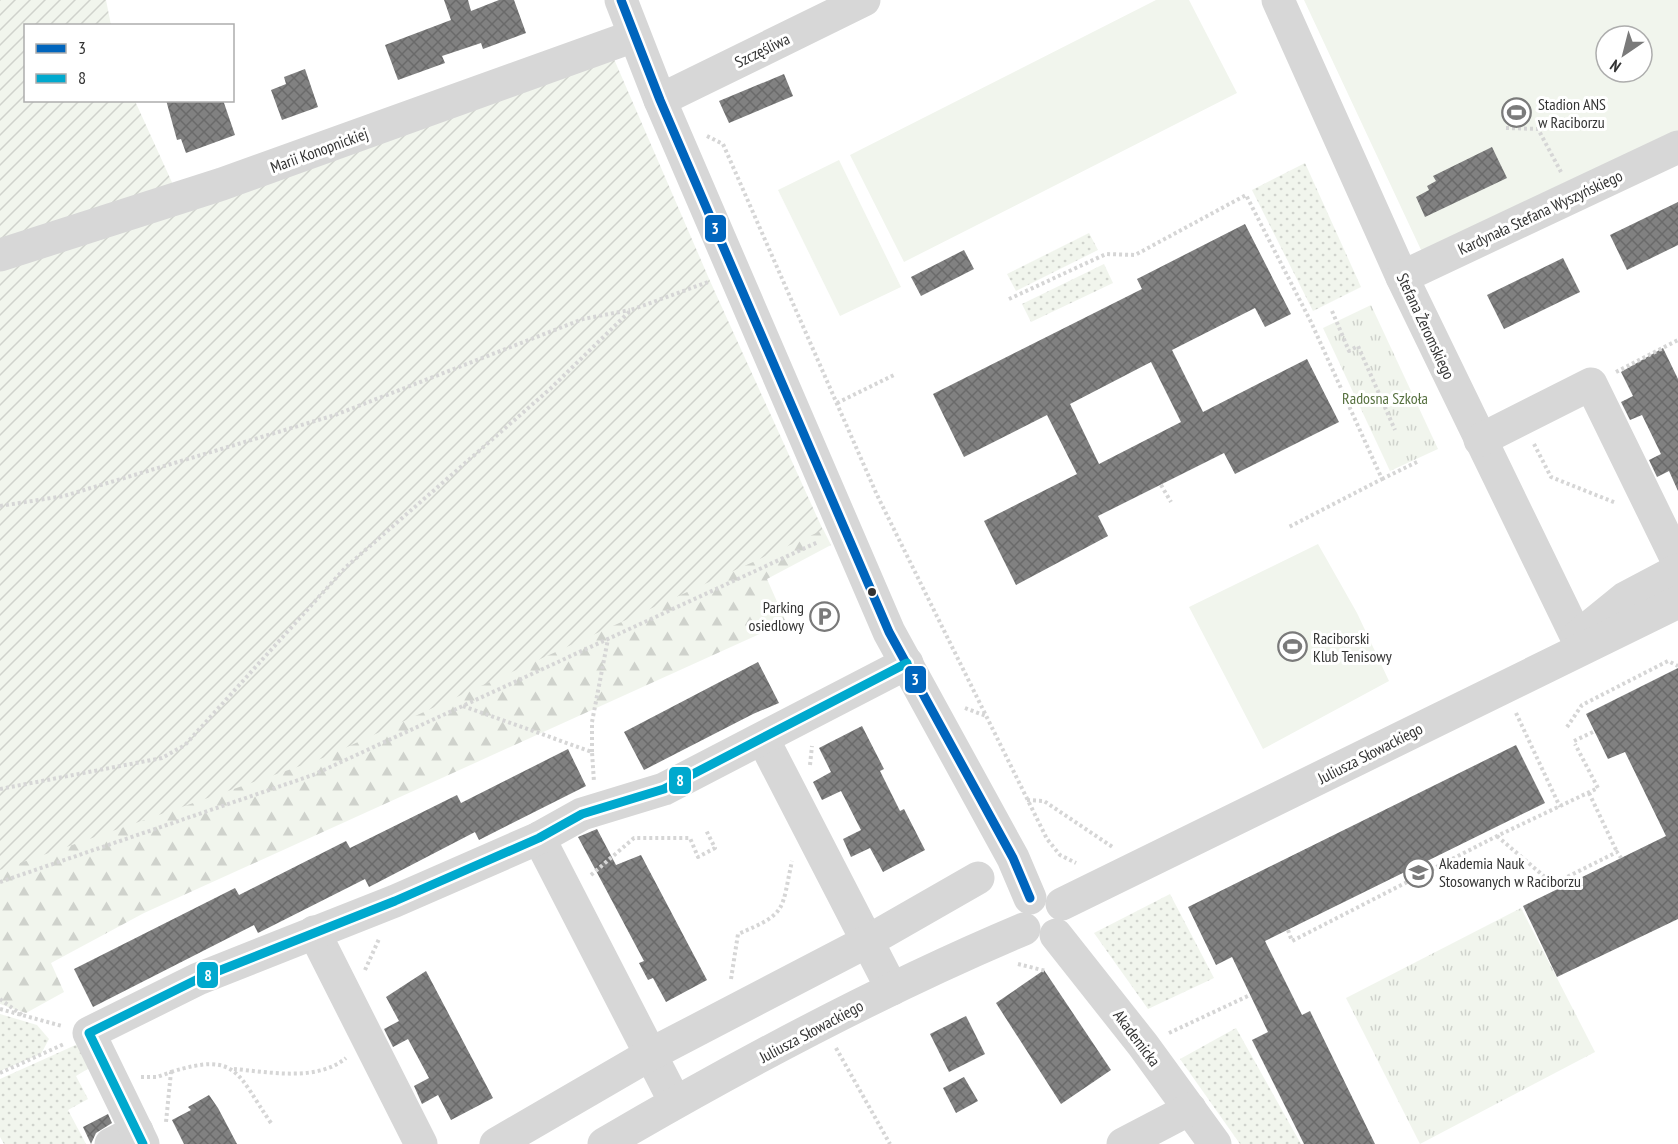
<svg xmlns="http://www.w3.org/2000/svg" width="1678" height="1144" font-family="'PT Sans Narrow',sans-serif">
<defs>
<pattern id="grass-dots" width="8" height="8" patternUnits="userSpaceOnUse" patternTransform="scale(1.5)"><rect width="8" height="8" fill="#f1f5ed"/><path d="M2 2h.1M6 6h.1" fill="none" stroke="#cfd2cc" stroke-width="1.8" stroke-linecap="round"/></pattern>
<pattern id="forest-firs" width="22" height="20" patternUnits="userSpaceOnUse" patternTransform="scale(1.5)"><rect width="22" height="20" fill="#f1f5ed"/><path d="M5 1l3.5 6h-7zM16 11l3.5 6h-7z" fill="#cfd2cc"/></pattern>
<pattern id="park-tufts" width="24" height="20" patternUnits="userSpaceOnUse" patternTransform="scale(1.5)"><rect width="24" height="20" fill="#f1f5ed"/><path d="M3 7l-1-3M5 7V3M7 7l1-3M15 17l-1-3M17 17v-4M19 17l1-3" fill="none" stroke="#cfd2cc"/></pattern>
<pattern id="garden-furrows" width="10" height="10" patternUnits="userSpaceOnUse" patternTransform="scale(1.5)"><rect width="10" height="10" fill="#f1f5ed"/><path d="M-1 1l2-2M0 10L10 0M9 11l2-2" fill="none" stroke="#cfd2cc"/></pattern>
<pattern id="building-cross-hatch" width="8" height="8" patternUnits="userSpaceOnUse" patternTransform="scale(1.5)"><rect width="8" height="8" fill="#818181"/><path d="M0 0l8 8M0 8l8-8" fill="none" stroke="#6a6a6a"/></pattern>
</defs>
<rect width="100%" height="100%" fill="#fff"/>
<g fill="url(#grass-dots)">
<path d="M1305,163L1361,287L1313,311L1252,190Z"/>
<path d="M1089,233L1098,250L1016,291L1007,274Z"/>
<path d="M1104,264L1113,283L1031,322L1022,304Z"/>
<path d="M1170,894L1214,978L1148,1009L1094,933Z"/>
<path d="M0,1014L37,1025L49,1039L41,1054L0,1071Z"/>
<path d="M1236,1028L1301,1144H1240L1180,1059Z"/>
<path d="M80,1043L91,1067L76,1076L88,1099L68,1110L86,1144H4L0,1137V1079Z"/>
</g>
<path fill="url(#forest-firs)" d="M823,529L831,545L767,579L786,622L144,913L51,963L64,992L26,1013L0,1004V868Z"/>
<g fill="url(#park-tufts)">
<path d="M1371,305L1438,449L1390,471L1323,328Z"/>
<path d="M1521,908L1595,1052L1420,1144L1346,998Z"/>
</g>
<g fill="url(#garden-furrows)">
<path d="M0,0H106L111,25L26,26V100L135,101L175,189L0,244Z"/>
<path d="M614,59L710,281L823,530L323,758L0,870V266Z"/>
</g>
<g fill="#f1f5ed" fill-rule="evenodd">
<path d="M1156,0H1189L1237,93L904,262L850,155Z"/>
<path d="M1304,0H1678V131L1422,252ZM1606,36H1642V72H1606Z"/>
<path d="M839,160L901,287L840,316L778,190Z"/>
<path d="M1318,544L1357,613L1389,681L1263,749L1189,607Z"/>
</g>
<g fill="url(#building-cross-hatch)" fill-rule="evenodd">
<path d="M444,0H468L471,11L499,0H514L526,33L483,49L481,43L442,56L445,63L398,80L385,45L451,20Z"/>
<path d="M305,69L318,107L282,120L271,90L286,84L284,77Z"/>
<path d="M784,74L793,96L729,123L719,101Z"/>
<path d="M166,100H223L235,135L186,153L181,139L177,140Z"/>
<path d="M1492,147L1507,178L1425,217L1416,197L1429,190L1427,186L1436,181L1433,176Z"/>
<path d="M1678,202V245L1627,270L1610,235Z"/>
<path d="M1245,224L1291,314L1265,327L1255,308L1172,350L1203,412L1307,359L1339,422L1235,474L1224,453L1098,516L1108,536L1016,585L984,521L1077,474L1047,415L964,457L933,394L1142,289L1137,279ZM1151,362L1181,422L1099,464L1070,404Z"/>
<path d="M964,250L974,269L921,296L911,277Z"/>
<path d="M1563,258L1580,292L1504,329L1487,295Z"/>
<path d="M1663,348L1678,379V491L1669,471L1657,477L1649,460L1661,454L1642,415L1630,420L1621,402L1633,396L1621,372Z"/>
<path d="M758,662L779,703L753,714L644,770L624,732Z"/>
<path d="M1678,668V919L1557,977L1523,906L1666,836L1625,752L1608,759L1586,714Z"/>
<path d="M862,726L884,769L880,771L900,811L904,809L925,850L883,872L870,848L851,857L843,839L861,830L841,791L822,800L813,782L831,772L819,748Z"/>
<path d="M1516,745L1545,803L1265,941L1302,1015L1310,1011L1375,1144H1304L1252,1040L1268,1032L1232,957L1216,965L1188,907Z"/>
<path d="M568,749L586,786L479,840L475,832L369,887L365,879L258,933L254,925L93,1007L74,969L235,888L239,895L346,841L350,848L457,795L461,803Z"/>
<path d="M597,829L616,865L641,855L707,980L666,1002L653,978L648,980L639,963L644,961L578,837Z"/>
<path d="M1044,970L1111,1070L1061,1104L996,1003Z"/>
<path d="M426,971L493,1098L451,1120L438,1095L422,1104L414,1086L429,1078L408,1039L393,1047L384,1029L399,1021L386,997Z"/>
<path d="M966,1016L985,1054L949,1072L930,1034Z"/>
<path d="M964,1077L978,1101L956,1113L943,1088Z"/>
<path d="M209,1095L218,1108L237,1144H184L172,1120L191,1110L188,1107Z"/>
<path d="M108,1114L112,1123L96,1133L91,1144L83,1127Z"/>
</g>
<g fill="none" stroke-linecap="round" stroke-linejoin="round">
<g stroke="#d6d6d6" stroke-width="4" stroke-dasharray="3 3" stroke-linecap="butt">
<path d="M1506,128L1538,129L1561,172"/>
<path d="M707,136L723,144L877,495L1047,839L1060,855L1076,863"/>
<path d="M1009,299L1106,254L1135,255L1246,195L1311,322L1382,479L1287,528"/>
<path d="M1332,311L1349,351L1358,346L1395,430"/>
<path d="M1616,372L1678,340"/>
<path d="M837,403L896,374"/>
<path d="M1534,444L1551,477L1616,503"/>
<path d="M1382,479L1419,461"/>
<path d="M1161,485L1171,502"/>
<path d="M0,506L64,496L335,415L583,319L630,310"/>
<path d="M463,706L592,752L594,782"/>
<path d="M965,708L986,716"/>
<path d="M1516,713L1560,807"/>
<path d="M1567,727L1582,705L1668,661L1678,666"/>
<path d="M1574,741L1595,731"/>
<path d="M592,752V722L608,639"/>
<path d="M810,765L812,746"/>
<path d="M0,789L162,758L185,745L346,567L550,389L631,310L708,282"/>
<path d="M1589,793L1617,852"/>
<path d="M1027,800L1044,801L1114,848"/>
<path d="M1497,836L1553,884L1617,852L1621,858"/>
<path d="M591,875L634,838H690L698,857L715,848L706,830"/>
<path d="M0,882L313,775L818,542"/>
<path d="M1288,930L1292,941L1497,836L1598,788L1575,744"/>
<path d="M1018,964L1046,971"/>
<path d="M365,970L379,939"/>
<path d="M731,979L738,934C788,913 781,911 792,861"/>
<path d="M0,999L22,1015"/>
<path d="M0,1009L62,1026"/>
<path d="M1169,1033L1250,995"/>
<path d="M836,1048L890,1144"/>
<path d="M234,1069C269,1072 317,1082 346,1058"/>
<path d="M171,1072C238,1051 237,1074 271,1123"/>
<path d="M0,1073L64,1044"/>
<path d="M141,1077H157L171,1072L166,1122"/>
</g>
<g stroke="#d7d7d7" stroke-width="33">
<path d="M621,0L660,100L889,632L1013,858L1030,898"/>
<path d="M1278,0L1402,277L1582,648"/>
<path d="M660,100L864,0"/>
<path d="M0,255L222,184L634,36"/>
<path d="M1402,277L1678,147"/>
<path d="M1480,440L1591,384L1678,562"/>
<path d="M1577,637L1625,598L1678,570"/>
<path d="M763,739L892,989"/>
<path d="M539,838L675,1102"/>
<path d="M1062,904L1678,602"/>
<path d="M314,932L421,1144"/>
<path d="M1056,935L1143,1045L1215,1144"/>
<path d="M111,1144L137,1131"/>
<path d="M143,1144L89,1033L198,979L395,901L539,838L582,814L664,789L907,663"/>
<path d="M496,1144L651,1054L868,941L978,878"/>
<path d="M604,1144C739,1065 879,990 1024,929"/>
<path d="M1123,1144L1190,1109"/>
</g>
<defs>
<path id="bus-1" d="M621,0L660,100L889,632L1013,858L1030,898"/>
<path id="bus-2" d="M143,1144L89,1033L198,979L395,901L539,838L582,814L664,789L907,663"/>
</defs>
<use href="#bus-1" stroke="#fff" stroke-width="14"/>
<use href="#bus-2" stroke="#fff" stroke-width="14"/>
<use href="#bus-1" stroke="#0065bd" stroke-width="9"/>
<use href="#bus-2" stroke="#00a9ce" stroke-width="9"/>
</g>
<defs>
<symbol id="stadium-ring" viewBox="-11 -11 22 22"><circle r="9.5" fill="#fff" stroke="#7a7a7a" stroke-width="1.5"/><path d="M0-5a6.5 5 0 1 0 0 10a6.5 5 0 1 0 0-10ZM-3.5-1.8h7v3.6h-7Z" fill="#7a7a7a"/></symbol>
<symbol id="parking-ring" viewBox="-11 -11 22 22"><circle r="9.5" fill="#fff" stroke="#7a7a7a" stroke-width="1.5"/><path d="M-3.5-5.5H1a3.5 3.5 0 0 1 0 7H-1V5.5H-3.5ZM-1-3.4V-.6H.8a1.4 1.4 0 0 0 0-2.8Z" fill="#7a7a7a"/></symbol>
<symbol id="university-ring" viewBox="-11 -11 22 22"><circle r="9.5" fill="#fff" stroke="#7a7a7a" stroke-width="1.5"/><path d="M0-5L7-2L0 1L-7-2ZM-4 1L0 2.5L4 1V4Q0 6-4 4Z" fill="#7a7a7a"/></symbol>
</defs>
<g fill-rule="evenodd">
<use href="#stadium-ring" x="1500" y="96" width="33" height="33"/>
<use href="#parking-ring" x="808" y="600" width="33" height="33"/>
<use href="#stadium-ring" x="1276" y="630" width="33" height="33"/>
<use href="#university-ring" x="1402" y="856" width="33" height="33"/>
</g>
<circle fill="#333" stroke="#fff" stroke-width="2" cx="872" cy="592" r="5"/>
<g text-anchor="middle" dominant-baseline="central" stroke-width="6" stroke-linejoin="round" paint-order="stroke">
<g font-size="16" fill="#333" stroke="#fff">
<text transform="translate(762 50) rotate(-26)">Szczęśliwa</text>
<text transform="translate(319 150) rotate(-20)">Marii Konopnickiej</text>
<text transform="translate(1540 212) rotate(-25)">Kardynała Stefana Wyszyńskiego</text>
<text transform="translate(1426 326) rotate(65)">Stefana Żeromskiego</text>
<text transform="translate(1370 753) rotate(-27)">Juliusza Słowackiego</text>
<text transform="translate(811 1031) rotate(-28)">Juliusza Słowackiego</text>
<text transform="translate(1137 1038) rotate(53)">Akademicka</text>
</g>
<g font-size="16" fill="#333" stroke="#fff" text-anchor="start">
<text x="1538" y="104">Stadion ANS<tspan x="1538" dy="18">w Raciborzu</tspan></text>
<text x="804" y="607" text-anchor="end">Parking<tspan x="804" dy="18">osiedlowy</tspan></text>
<text x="1313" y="638">Raciborski<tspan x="1313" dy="18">Klub Tenisowy</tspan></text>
<text x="1439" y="863">Akademia Nauk<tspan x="1439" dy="18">Stosowanych w Raciborzu</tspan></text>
</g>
<g font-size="16" fill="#56703f" stroke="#fff">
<text x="1385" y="398">Radosna Szkoła</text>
</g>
</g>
<g stroke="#fff" stroke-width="2">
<rect x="704" y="214" width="23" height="29" rx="6" fill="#0065bd"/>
<rect x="904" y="665" width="23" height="29" rx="6" fill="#0065bd"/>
<rect x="668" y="766" width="24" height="29" rx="6" fill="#00a9ce"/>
<rect x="196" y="961" width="23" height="28" rx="6" fill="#00a9ce"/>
</g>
<g font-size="16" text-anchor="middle" font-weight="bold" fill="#fff">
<text x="715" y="234">3</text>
<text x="915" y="685">3</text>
<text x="680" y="786">8</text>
<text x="208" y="981">8</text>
</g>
<rect x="24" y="24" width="210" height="78" fill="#ffffff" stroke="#adadad" stroke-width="1.5"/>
<rect x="36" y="44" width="30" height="9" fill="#0065bd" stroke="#adadad" stroke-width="1.5"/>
<text x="78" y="54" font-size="18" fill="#333333">3</text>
<rect x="36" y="74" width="30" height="9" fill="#00a9ce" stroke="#adadad" stroke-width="1.5"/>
<text x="78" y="84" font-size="18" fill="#333333">8</text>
<g transform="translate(1624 54) rotate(215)"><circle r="28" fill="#ffffff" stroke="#adadad" stroke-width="1.5"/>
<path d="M0-4.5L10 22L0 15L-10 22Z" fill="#7a7a7a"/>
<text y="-9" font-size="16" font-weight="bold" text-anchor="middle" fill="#333333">N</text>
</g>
</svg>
